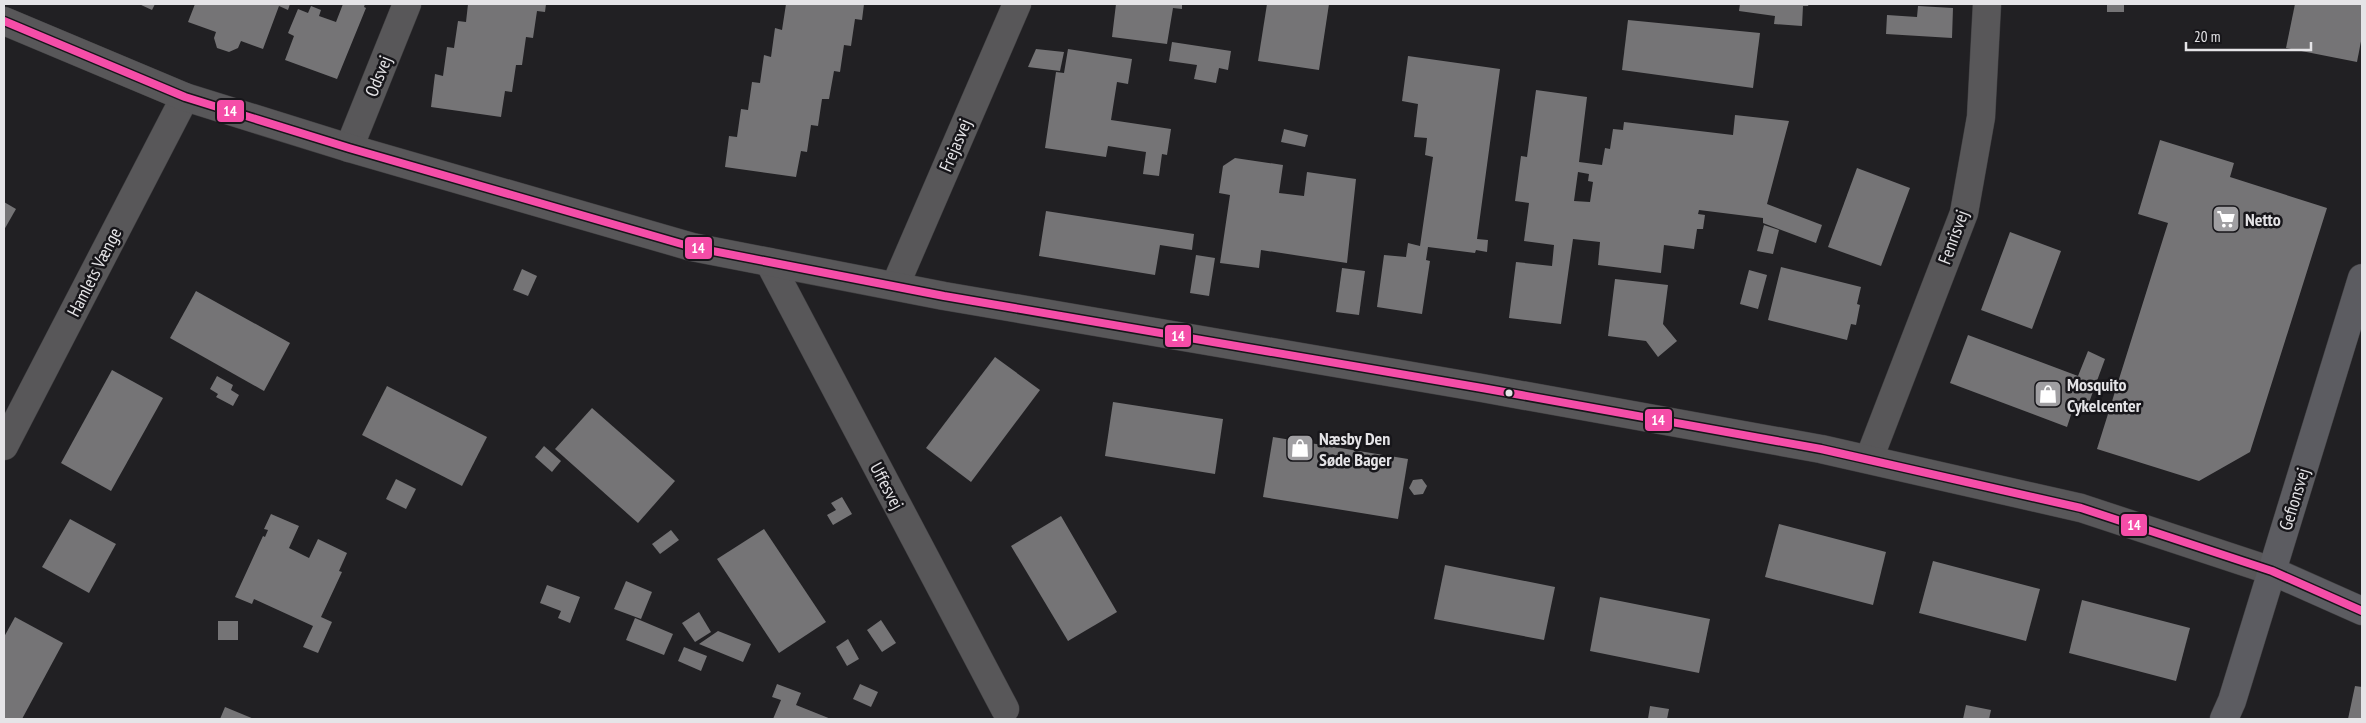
<svg xmlns="http://www.w3.org/2000/svg" width="2366" height="723" font-family="'PT Sans Narrow',sans-serif">
<rect width="100%" height="100%" fill="#212023"/>
<g fill="#757476" fill-rule="evenodd">
<path d="M139,4H155L152,10Z"/>
<path d="M195,4H290L288,10L279,6L263,49L241,41L238,48L229,52L217,48L214,38L216,32L188,22Z"/>
<path d="M343,4H365L364,7L366,8L337,79L285,60L294,36L288,33L298,9L308,13L311,6L321,10L319,16L336,22Z"/>
<path d="M468,4H546L545,12L537,11L533,38L526,37L522,65H516L512,92L505,91L501,117L431,107L435,74L443,76L447,47L454,48L458,21L466,22Z"/>
<path d="M786,4H864L862,20L855,19L851,46L844,45L840,72L834,71L829,99H822L818,126L811,125L807,152L801,151L796,177L725,167L729,136L737,137L741,109L748,110L752,82L760,83L764,55L771,57L775,28L782,30Z"/>
<path d="M1116,4H1182V9L1173,8L1167,44L1112,37Z"/>
<path d="M1267,4H1329L1319,70L1258,61Z"/>
<path d="M1740,4H1809L1808,6H1803L1802,26L1774,24L1775,16L1739,11Z"/>
<rect x="2107" y="4" width="17" height="8"/>
<path d="M2295,4H2362V36L2357,62L2286,48Z"/>
<path d="M1918,6L1953,8L1952,38L1886,34L1887,15L1917,17Z"/>
<path d="M1628,20L1760,33L1753,88L1622,70Z"/>
<path d="M1172,42L1231,51L1228,70L1219,68L1216,83L1194,79L1197,65L1169,61Z"/>
<path d="M1036,49L1064,52L1060,71L1028,67Z"/>
<path d="M1068,49L1132,59L1128,84L1117,82L1111,120L1171,129L1167,155L1162,154L1159,176L1143,174L1146,152L1108,146L1106,157L1045,148L1056,72L1064,73Z"/>
<path d="M1408,56L1500,69L1477,239L1488,240L1487,252L1476,250L1475,253L1428,247L1426,260L1430,261L1422,314L1377,307L1384,255L1406,257L1408,243L1420,246L1433,157L1425,155L1427,138L1414,137L1418,104L1402,101Z"/>
<path d="M1536,90L1587,97L1579,162L1602,165L1605,148L1610,149L1613,129L1623,130L1624,122L1733,135L1735,115L1789,121L1767,204L1822,225L1816,243L1763,223V218L1699,210L1698,214L1705,215L1703,229H1697L1694,249L1664,245L1661,273L1598,265L1600,242L1573,239L1561,324L1509,318L1516,262L1552,266L1554,245L1524,241L1529,203L1515,201L1521,156L1527,157ZM1578,172L1589,174L1588,181L1593,182L1590,202L1574,201Z"/>
<path d="M1284,129L1308,135L1305,147L1281,142Z"/>
<path d="M2160,140L2234,163L2230,177L2327,208L2250,452L2199,481L2097,449L2168,223L2138,214Z"/>
<path d="M1235,158L1283,165L1279,193L1304,196L1307,172L1356,179L1347,263L1261,250L1259,268L1220,263L1230,195L1219,193L1223,166Z"/>
<path d="M1857,168L1910,188L1881,266L1828,247Z"/>
<path d="M4,202L16,209L4,230Z"/>
<path d="M1046,211L1194,234L1192,250L1160,245L1155,275L1039,256Z"/>
<path d="M1764,225L1779,230L1773,254L1757,251Z"/>
<path d="M2010,232L2061,251L2032,329L1981,310Z"/>
<path d="M1196,255L1215,258L1209,296L1190,293Z"/>
<path d="M1781,267L1861,287L1857,304L1860,305L1856,325L1851,324L1847,340L1768,320Z"/>
<path d="M1342,268L1365,271L1359,315L1336,312Z"/>
<path d="M522,269L537,276L528,296L513,290Z"/>
<path d="M1749,270L1767,275L1758,309L1740,304Z"/>
<path d="M1615,279L1668,285L1663,324L1677,341L1658,357L1646,341L1608,336Z"/>
<path d="M196,291L290,343L264,391L170,338Z"/>
<path d="M1968,335L2078,376L2088,351L2105,359L2087,408L2075,403L2067,427L1950,383Z"/>
<path d="M995,357L1040,390L971,482L926,448Z"/>
<path d="M112,370L163,398L111,491L61,463Z"/>
<path d="M217,376L233,385L231,390L239,395L233,406L216,397L218,394L210,389Z"/>
<path d="M387,386L487,437L462,486L362,435Z"/>
<path d="M1113,402L1223,419L1215,474L1105,456Z"/>
<path d="M592,408L675,481L638,523L555,449Z"/>
<path d="M1273,437L1408,459L1398,519L1263,497Z"/>
<path d="M544,446L561,461L552,472L535,457Z"/>
<path d="M396,479L416,489L406,509L386,499Z"/>
<path d="M1422,479L1427,486L1423,494L1414,495L1409,488L1413,480Z"/>
<path d="M842,497L852,514L833,525L827,515L836,510L831,503Z"/>
<path d="M271,514L299,526L289,548L309,558L318,539L347,553L339,571L342,572L321,617L332,622L318,653L303,647L313,626L254,599L252,604L235,597L263,536L265,537L268,530L264,529Z"/>
<path d="M1061,516L1117,612L1068,641L1011,546Z"/>
<path d="M70,519L116,544L89,593L42,567Z"/>
<path d="M1779,524L1886,552L1873,605L1765,577Z"/>
<path d="M764,529L826,622L779,653L717,559Z"/>
<path d="M671,530L679,540L660,554L652,544Z"/>
<path d="M1933,561L2040,589L2026,641L1919,613Z"/>
<path d="M1445,565L1555,587L1544,640L1434,619Z"/>
<path d="M626,581L652,592L641,619L614,609Z"/>
<path d="M547,585L580,597L570,623L558,618L561,611L540,603Z"/>
<path d="M1600,597L1710,619L1699,673L1590,651Z"/>
<path d="M2082,600L2190,628L2176,681L2069,653Z"/>
<path d="M699,612L711,632L695,642L682,623Z"/>
<path d="M15,617L63,643L22,719H4V637Z"/>
<path d="M635,618L673,634L664,655L626,640Z"/>
<path d="M881,620L896,643L882,652L867,630Z"/>
<rect x="218" y="621" width="20" height="19"/>
<path d="M718,631L751,644L743,662L699,644Z"/>
<path d="M848,639L859,659L847,666L836,647Z"/>
<path d="M684,647L707,656L701,671L678,661Z"/>
<path d="M777,684L801,693L796,705L831,719H773L781,700L772,697Z"/>
<path d="M860,684L878,692L871,707L853,699Z"/>
<path d="M2355,686L2362,687V719H2348Z"/>
<path d="M1966,705L1991,710L1989,719H1963Z"/>
<path d="M1650,706L1669,709L1667,719H1648Z"/>
<path d="M225,707L254,719H220Z"/>
</g>
<g fill="none" stroke-linecap="round" stroke-linejoin="round">
<defs>
<g id="minor">
<path d="M349,148L407,4"/>
<path d="M769,262L1005,709"/>
<path d="M895,286L1017,4"/>
<path d="M4,446L185,97"/>
<path d="M1869,459L1964,213L1981,117L1987,4"/>
</g>
<path id="tertiary" d="M4,21L185,97L349,148L692,247L944,296L1482,388L1821,449L2081,508L2272,571"/>
<g id="secondary">
<path d="M2272,571L2362,611"/>
<path d="M2224,719L2232,701L2362,278"/>
</g>
</defs>
<use href="#minor" stroke="#3f3e40" stroke-width="29"/>
<use href="#tertiary" stroke="#3f3e40" stroke-width="29"/>
<use href="#secondary" stroke="#3f3e40" stroke-width="29"/>
<use href="#minor" stroke="#585759" stroke-width="28"/>
<use href="#tertiary" stroke="#585759" stroke-width="28"/>
<use href="#secondary" stroke="#5c5c61" stroke-width="28"/>
<defs>
<path id="bus-1" d="M4,21L185,97L349,148L692,247L944,296L1482,388L1821,449L2081,508L2272,571L2362,611"/>
</defs>
<use href="#bus-1" stroke="#17161a" stroke-width="11"/>
<use href="#bus-1" stroke="#f54da8" stroke-width="8"/>
</g>
<defs>
<symbol id="supermarket-square" viewBox="-11 -11 22 22"><rect x="-9" y="-9" width="18" height="18" rx="4" fill="#a09fa2" stroke="#17161a"/><path d="M-6-5.5h2.5l.6 2H6L4.5 2H-2.5L-4.4-4H-6ZM-1.5 3.2a1.3 1.3 0 1 0 .1 0ZM3 3.2a1.3 1.3 0 1 0 .1 0Z" fill="#fff"/></symbol>
<symbol id="shop-square" viewBox="-11 -11 22 22"><rect x="-9" y="-9" width="18" height="18" rx="4" fill="#a09fa2" stroke="#17161a"/><path d="M-5-2.5h2.3a2.7 3.5 0 0 1 5.4 0H5L5.5 6h-11ZM-1.5-2.5h3a1.5 2.3 0 0 0-3 0Z" fill="#fff"/></symbol>
</defs>
<g fill-rule="evenodd">
<use href="#supermarket-square" x="2210" y="203" width="32" height="32"/>
<use href="#shop-square" x="2032" y="378" width="32" height="32"/>
<use href="#shop-square" x="1284" y="432" width="32" height="32"/>
</g>
<circle fill="#e5e4e7" stroke="#17161a" stroke-width="2" cx="1509" cy="393" r="4.5"/>
<g text-anchor="middle" dominant-baseline="central" stroke-width="5" stroke-linejoin="round" paint-order="stroke">
<g font-size="18" fill="#e5e4e7" stroke="#17161a">
<text transform="translate(378 76) rotate(-68)">Odsvej</text>
<text transform="translate(955 145) rotate(-67)">Frejasvej</text>
<text transform="translate(1953 237) rotate(-70)">Fenrisvej</text>
<text transform="translate(94 272) rotate(-63)">Hamlets Vænge</text>
<text transform="translate(887 486) rotate(62)">Uffesvej</text>
<text transform="translate(2294 499) rotate(-73)">Gefionsvej</text>
</g>
<g font-size="18" font-weight="bold" fill="#e5e4e7" stroke="#17161a" text-anchor="start">
<text x="2245" y="219">Netto</text>
<text x="2067" y="384">Mosquito<tspan x="2067" dy="21">Cykelcenter</tspan></text>
<text x="1319" y="438">Næsby Den<tspan x="1319" dy="21">Søde Bager</tspan></text>
</g>
</g>
<g stroke="#17161a" stroke-width="2">
<rect x="216" y="99" width="29" height="24" rx="5" fill="#f54da8"/>
<rect x="684" y="236" width="29" height="24" rx="5" fill="#f54da8"/>
<rect x="1164" y="324" width="28" height="24" rx="5" fill="#f54da8"/>
<rect x="1644" y="408" width="29" height="24" rx="5" fill="#f54da8"/>
<rect x="2120" y="513" width="28" height="24" rx="5" fill="#f54da8"/>
</g>
<g font-size="14" text-anchor="middle" font-weight="bold" fill="#fff">
<text x="230" y="116">14</text>
<text x="698" y="253">14</text>
<text x="1178" y="341">14</text>
<text x="1658" y="425">14</text>
<text x="2134" y="530">14</text>
</g>
<rect width="2366" height="723" fill="none" stroke="#e5e4e7" stroke-width="10"/>
<path d="M2186 42v8h125v-8" fill="none" stroke="#e5e4e7" stroke-width="2.5"/>
<text x="2194" y="42" font-size="15" fill="#e5e4e7" stroke="#17161a" stroke-width="4" paint-order="stroke">20 m</text>
</svg>
